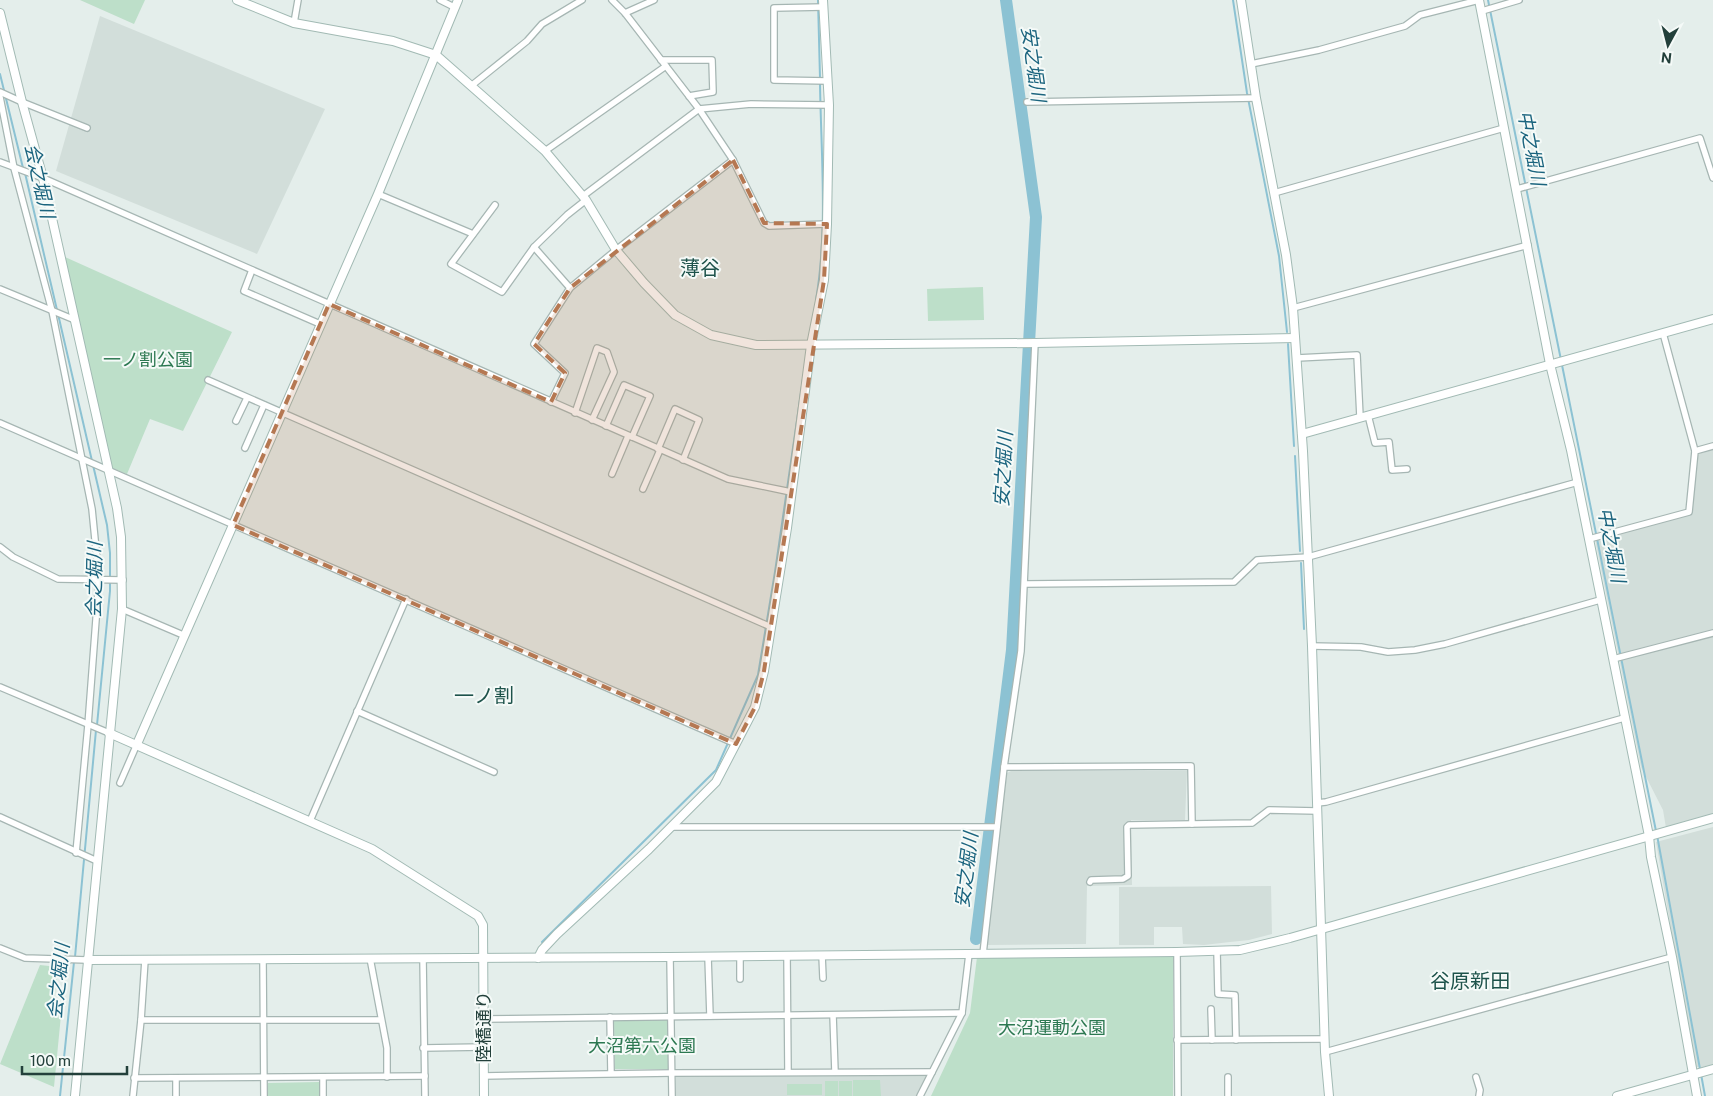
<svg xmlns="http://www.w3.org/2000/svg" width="1713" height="1096" font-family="'Public Sans','Noto Sans JP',sans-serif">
<rect width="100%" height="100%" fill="#e4eeeb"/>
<g fill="#d2deda">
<path d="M100,16L325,109L257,254L56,171Z"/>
<path d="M1713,450V815L1666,828L1663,810L1641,767L1595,539L1693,510L1697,454Z"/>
<path d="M1011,771H1187L1185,820H1131L1132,885L1087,886L1086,944L987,945L1007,773Z"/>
<path d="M1713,827V1064L1702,1067H1695L1656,842Z"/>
<path d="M1271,886L1272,934L1249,940L1230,942L1204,945L1183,944L1182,927H1154V945H1119V887Z"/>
<path d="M932,1072L919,1096H676V1077L678,1075Z"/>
</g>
<g fill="#bddfc9">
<path d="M80,0H145L134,24Z"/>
<path d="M65,257L232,332L183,431L150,419L127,474L110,467Z"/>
<path d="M983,287L984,320L928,321L927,289Z"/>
<path d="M977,957H1173V1096H931L970,1013Z"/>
<path d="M40,965L58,967L53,1013L61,1015L54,1087L0,1064Z"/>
<path d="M669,1019V1069H615L614,1020Z"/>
<rect x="853" y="1080" width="14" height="16"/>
<path d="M867,1080H880L881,1096H867Z"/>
<rect x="825" y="1081" width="13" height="15"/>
<rect x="839" y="1081" width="13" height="15"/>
<path d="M319,1082V1096H268V1083Z"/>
<rect x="787" y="1084" width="35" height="11"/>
</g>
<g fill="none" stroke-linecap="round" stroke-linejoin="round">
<g stroke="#8cc2d3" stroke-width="2">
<path d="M818,0L820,78"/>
<path d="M1233,0L1247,93L1279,256L1287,332"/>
<path d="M1488,0L1561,360"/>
<path d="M0,74L23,168"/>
<path d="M25,173L57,310"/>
<path d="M816,300C828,230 821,154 820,83"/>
<path d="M58,314L92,461"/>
<path d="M1288,344L1294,446"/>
<path d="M1562,365L1656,831"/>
<path d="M1295,456L1300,551"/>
<path d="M93,465L107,525L110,553V591L97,725"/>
<path d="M1301,563L1304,629"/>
<path d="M1657,835L1700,1069"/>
<path d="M542,942L716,770L758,675L775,572L803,379"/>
<path d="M75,957L96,730"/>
<path d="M1701,1074L1705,1096"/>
<path d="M60,1096L74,962"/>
</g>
<path stroke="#8cc2d3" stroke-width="12" d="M976,939L1012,650L1036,217L1006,0"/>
<defs>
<g id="street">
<path d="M440,0L454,7"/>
<path d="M612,0L625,13L699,109L733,160L764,223L769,226L827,224"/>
<path d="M824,7L774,8V80L828,81"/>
<path d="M1482,11L1519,0"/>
<path d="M625,13L654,0"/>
<path d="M294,23L298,0"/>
<path d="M661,60H712L713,92L689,96"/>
<path d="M1251,64L1319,50L1405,26L1420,15L1479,0"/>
<path d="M471,86L527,41L542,24L582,0"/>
<path d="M0,92L22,102L87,128"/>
<path d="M0,97L14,168L52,311L92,509L99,580L88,725L76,853"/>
<path d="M1027,102L1256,98"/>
<path d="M545,151L666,66"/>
<path d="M0,162L43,178L728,479L791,492"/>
<path d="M1517,189L1700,138L1713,178"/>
<path d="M1274,193L1504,128"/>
<path d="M378,194L473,234"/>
<path d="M583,196L699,109L751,104L829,105"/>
<path d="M495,205L451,264L502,292L534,247L567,215L586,200"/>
<path d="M534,247L570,288"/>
<path d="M252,270L244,291L320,324"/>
<path d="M0,289L75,320"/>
<path d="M1293,308L1528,245"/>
<path d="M1663,333L1695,451"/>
<path d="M1297,358L1357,355L1360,417"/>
<path d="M208,380L771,627"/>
<path d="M551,402L565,373L534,344L570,288L616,250L733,160"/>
<path d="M575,413L597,348L607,352L614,372L592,420"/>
<path d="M1368,415L1375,443L1389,442L1392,470L1407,469"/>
<path d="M236,421L247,398"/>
<path d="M0,423L736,744"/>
<path d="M606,426L624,385L650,396L632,437"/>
<path d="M245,448L264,405"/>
<path d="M658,449L675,409L699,420L683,460"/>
<path d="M612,474L628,436"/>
<path d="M643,489L660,450"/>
<path d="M1589,539L1689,512L1695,451L1713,446"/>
<path d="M0,547L13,557L58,579L123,580"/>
<path d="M1025,584L1234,582L1257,560L1308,557L1578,482"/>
<path d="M122,609L183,635"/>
<path d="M1312,646L1361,647L1388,652L1415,650L1445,644L1600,600"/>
<path d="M1613,659L1713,633"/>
<path d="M0,687L109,733"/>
<path d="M357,711L494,772"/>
<path d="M1004,767L1191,766L1192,824"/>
<path d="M120,783L137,744"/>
<path d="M1317,803L1326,802L1624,718"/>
<path d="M0,817L97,861"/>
<path d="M310,821L406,599"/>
<path d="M671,827H996"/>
<path d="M1090,882L1091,880L1123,879L1128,876L1127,827L1129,825L1252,823L1269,810L1317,811"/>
<path d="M0,948L25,958L87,960"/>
<path d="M1217,951L1218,994L1235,995L1236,1040"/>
<path d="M1177,952L1178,1096"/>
<path d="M983,954L1004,767L1021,651L1035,343"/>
<path d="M787,955L788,1072"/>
<path d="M822,955L823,978"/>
<path d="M740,956V979"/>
<path d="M670,957L672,1096"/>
<path d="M708,957L710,1016"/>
<path d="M370,958L387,1048V1077"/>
<path d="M423,958L425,1096"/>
<path d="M263,959L264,1096"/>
<path d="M1211,1009L1212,1040"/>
<path d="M833,1015L835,1072"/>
<path d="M610,1017L611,1073"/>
<path d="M483,1019L962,1013"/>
<path d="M141,1020H381"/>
<path d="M1177,1040L1325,1039"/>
<path d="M423,1048L483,1047"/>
<path d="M1325,1052L1672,957"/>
<path d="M483,1076L672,1073L932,1072"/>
<path d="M1228,1077V1096"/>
<path d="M1476,1077L1480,1090L1479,1096"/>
<path d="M134,1078L425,1076"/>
<path d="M176,1078V1096"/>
<path d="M133,1096L141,1020L145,960"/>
<path d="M323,1096V1077"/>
<path d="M920,1096L962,1013L969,954"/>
</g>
<g id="secondary">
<path d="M237,0L294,23L393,41L436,55L545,151L586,200L616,250L644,283L675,315L711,335L756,345L1035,343L1295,338"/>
<path d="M1241,0L1256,98L1286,255L1293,308L1303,451L1312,646L1325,1052L1329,1096"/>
<path d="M1479,0L1550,364L1571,450L1649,836L1651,857L1672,957L1697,1096"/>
<path d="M0,13L22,102L43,178L117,508L121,537L122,609L75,1096"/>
<path d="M1302,434L1713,319"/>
<path d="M109,733L372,849L478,916L483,925L484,1096"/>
<path d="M137,744L378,194L458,0"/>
<path d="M538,958L542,950L557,934L649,849L716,782L755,707L764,671L787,528L811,345L824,280L827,224L829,105L823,0"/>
<path d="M87,960L670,957L1177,952L1240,950L1290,938L1713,818"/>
<path d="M1617,1096L1713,1069"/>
</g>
</defs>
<use href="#street" stroke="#a6b6b3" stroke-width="8"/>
<use href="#secondary" stroke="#a2bab4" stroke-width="10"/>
<use href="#street" stroke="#fff" stroke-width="5.5"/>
<use href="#secondary" stroke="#fff" stroke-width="8"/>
</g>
<path fill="#b57852" fill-opacity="0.2" stroke="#b57852" stroke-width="4" stroke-dasharray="10 6" stroke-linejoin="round" d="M733,160L764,223L827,224L824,280L764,671L755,707L736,744L233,525L329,304L551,402L565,373L534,344L570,288Z"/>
<g text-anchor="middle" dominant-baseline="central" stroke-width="4" stroke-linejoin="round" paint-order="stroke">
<g font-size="18" fill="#2c7851" stroke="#f5faf8">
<text x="148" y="359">一ノ割公園</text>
<text x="1052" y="1027">大沼運動公園</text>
<text x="642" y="1045">大沼第六公園</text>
</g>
<g font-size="18" fill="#23403b" stroke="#f5faf8">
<text transform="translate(483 1027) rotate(-90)">陸橋通り</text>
</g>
<g font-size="19" font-style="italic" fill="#1b647e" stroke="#f5faf8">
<text transform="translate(1034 64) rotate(82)">安之堀川</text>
<text transform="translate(1532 148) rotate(79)">中之堀川</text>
<text transform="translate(40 181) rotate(77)">会之堀川</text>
<text transform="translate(1003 469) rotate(-87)">安之堀川</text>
<text transform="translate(1612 545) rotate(79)">中之堀川</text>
<text transform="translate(94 580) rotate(-89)">会之堀川</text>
<text transform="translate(966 870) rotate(-83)">安之堀川</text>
<text transform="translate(58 981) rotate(-84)">会之堀川</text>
</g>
<g font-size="20" fill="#1e534b" stroke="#f5faf8">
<text x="700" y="268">薄谷</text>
<text x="484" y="696">一ノ割</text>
<text x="1470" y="981">谷原新田</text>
</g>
</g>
<g transform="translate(1668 45) rotate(187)" stroke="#f5faf8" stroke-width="4" paint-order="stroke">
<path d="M0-4L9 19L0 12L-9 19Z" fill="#23403b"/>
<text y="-8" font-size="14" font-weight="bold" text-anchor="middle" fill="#23403b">N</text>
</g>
<path d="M22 1066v8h105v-8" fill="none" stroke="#23403b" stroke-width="2.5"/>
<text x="30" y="1066" font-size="15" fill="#23403b" stroke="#f5faf8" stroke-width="4" paint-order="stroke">100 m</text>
</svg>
